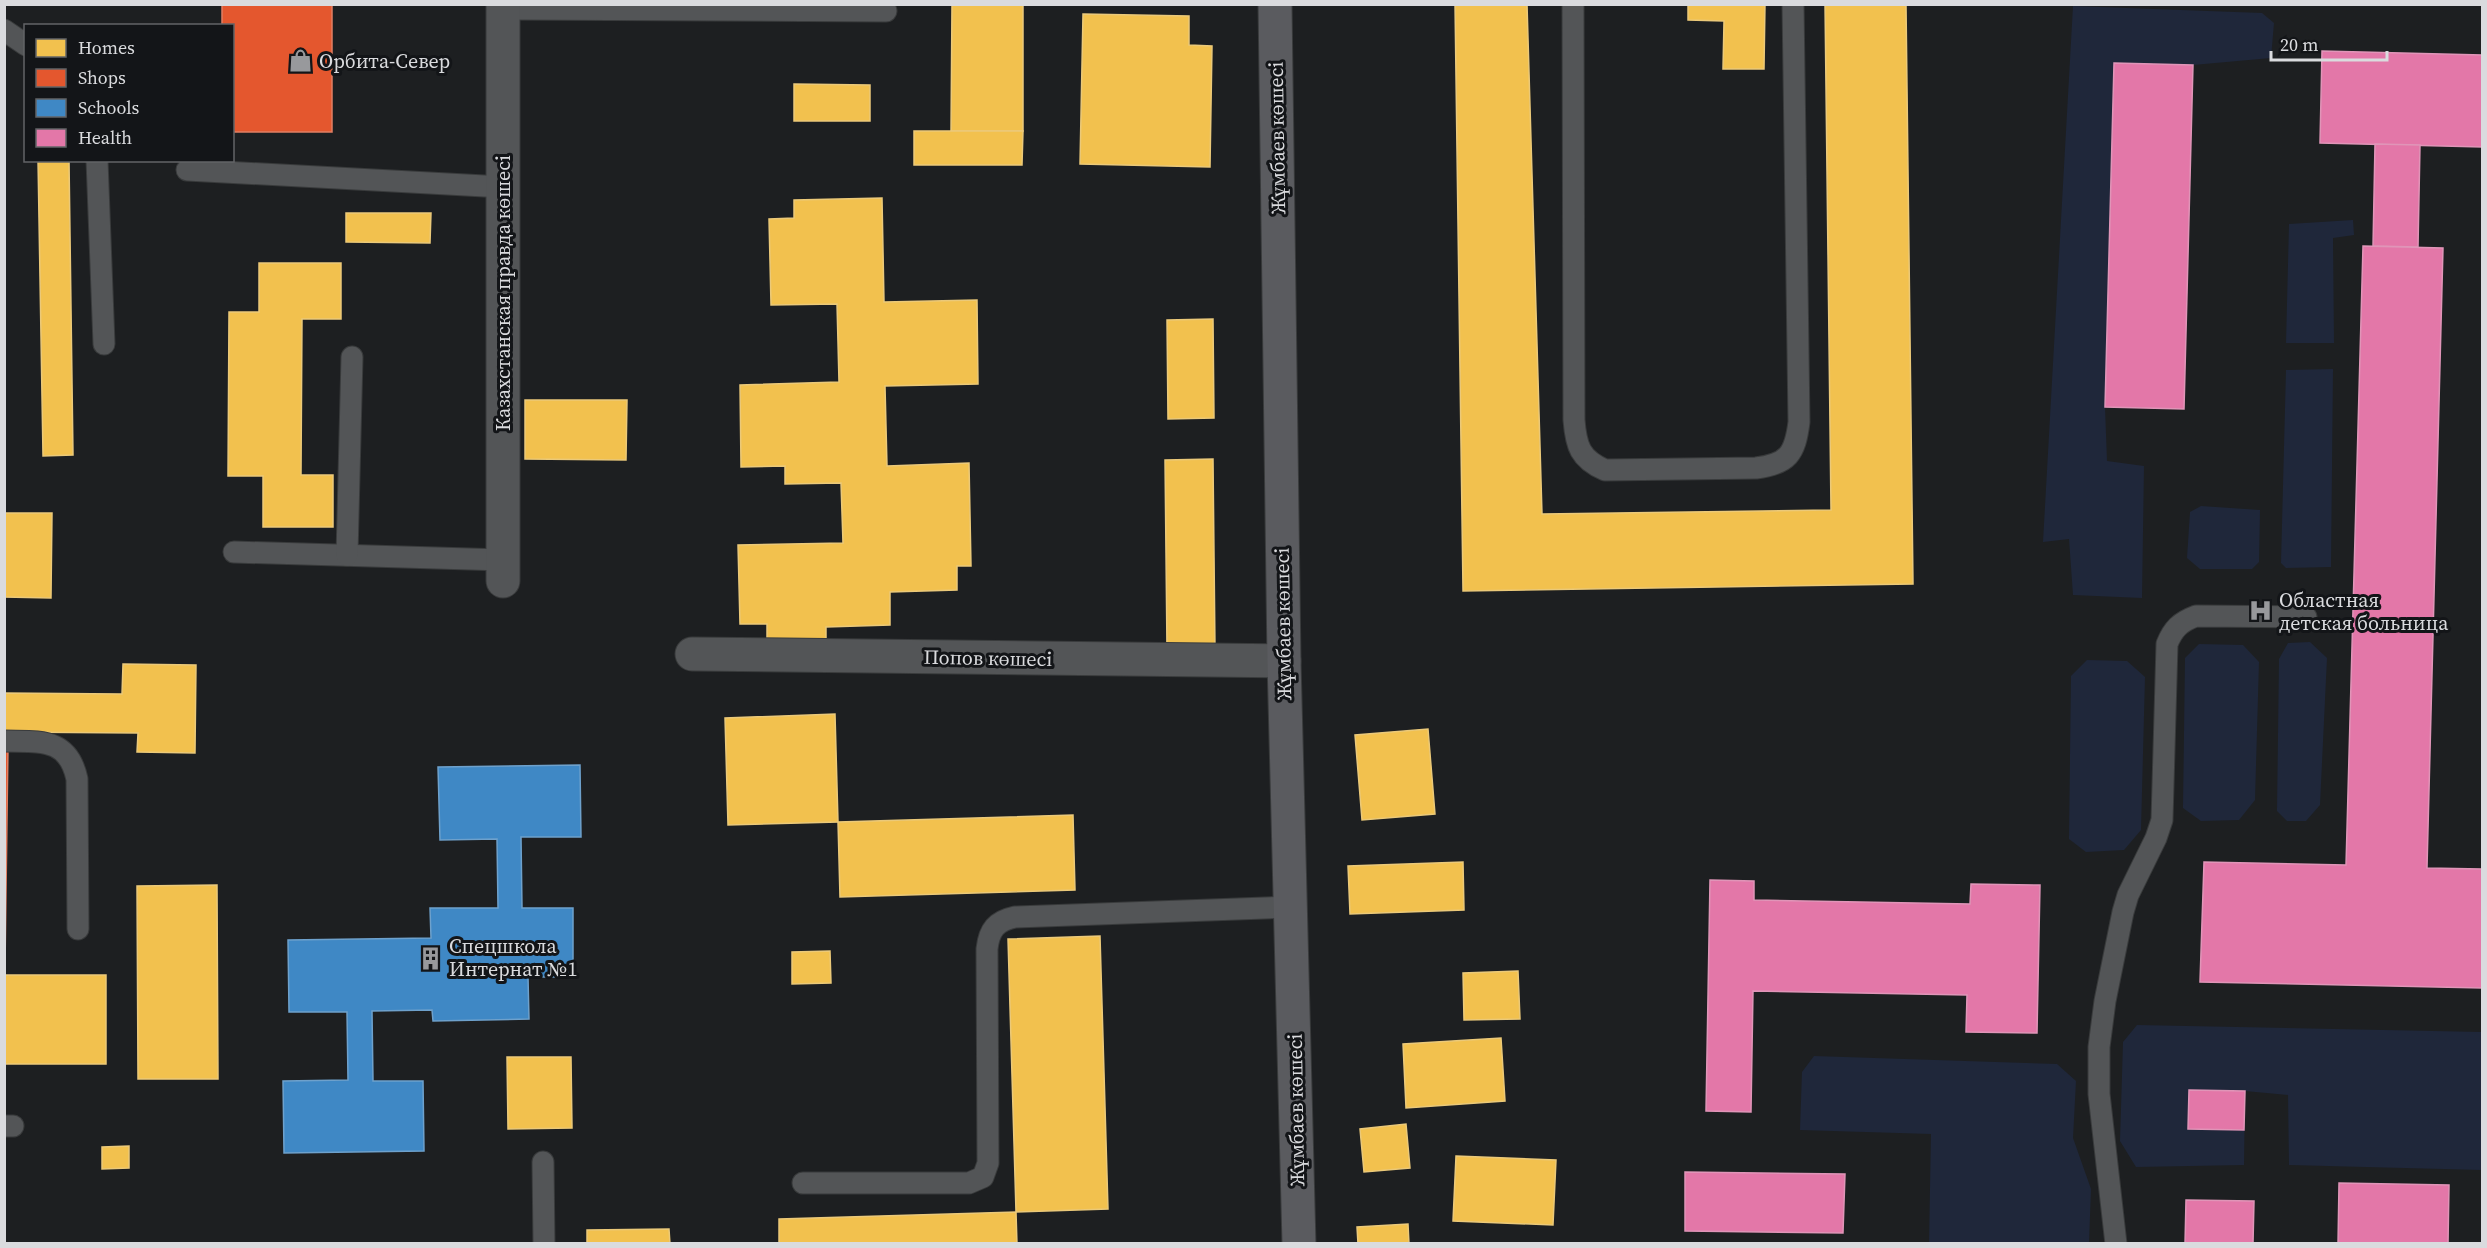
<svg xmlns="http://www.w3.org/2000/svg" width="2487" height="1248" font-family="'Source Serif 4',serif">
<rect width="100%" height="100%" fill="#1d1f21"/>
<g fill="#1f273a">
<path d="M2073,6L2262,13L2274,23L2271,58L2193,65L2114,64L2105,407L2107,461L2144,466L2142,598L2073,595L2069,539L2043,542Z"/>
<path d="M2353,220L2354,235L2333,238L2334,343H2286L2289,224Z"/>
<path d="M2333,369L2331,567L2286,568L2281,563L2286,370Z"/>
<path d="M2201,506L2260,510L2259,562L2252,569H2200L2187,558L2190,512Z"/>
<path d="M2310,642L2327,658L2320,805L2306,821H2287L2277,811L2279,659L2288,643Z"/>
<path d="M2199,644L2243,645L2259,662L2255,800L2239,820L2201,821L2183,808L2185,658Z"/>
<path d="M2087,660L2127,661L2145,677L2141,830L2124,850L2086,852L2069,839L2071,676Z"/>
<path d="M2137,1025L2482,1032V1170L2289,1165L2288,1095L2245,1091L2244,1165L2136,1167L2120,1141L2123,1042Z"/>
<path d="M1814,1056L2057,1064L2076,1081L2073,1138L2091,1189L2089,1243H1929L1931,1134L1800,1130L1802,1072Z"/>
</g>
<g fill="#f2c14e" stroke="#ebc979" stroke-width="1.5">
<path d="M952,4H1023V131H951Z"/>
<path d="M1455,4H1527L1542,514L1831,510L1825,4H1906L1913,584L1463,591Z"/>
<path d="M1688,4H1765L1764,69H1723L1724,21L1688,20Z"/>
<path d="M1083,14L1189,16V45L1212,46L1210,167L1080,164Z"/>
<path d="M794,84L870,85V121H794Z"/>
<path d="M914,131H1023L1022,165H914Z"/>
<path d="M38,160H69L73,455L43,456Z"/>
<path d="M882,198L884,302L977,300L978,384L885,386L887,466L969,463L971,566H957V590L890,592V625L826,627V644L767,645V624H740L738,545L843,543L841,483L785,484V466L741,467L740,385L839,382L837,304L771,305L769,219L794,218V200Z"/>
<path d="M346,213H431L430,243L346,242Z"/>
<path d="M259,263H341V319H302L301,475H333V527H263V476H228L229,312H259Z"/>
<path d="M1213,319L1214,418L1168,419L1167,320Z"/>
<path d="M525,400H627L626,460L525,459Z"/>
<path d="M1213,459L1215,649L1167,650L1165,460Z"/>
<path d="M4,513H52L51,598L4,597Z"/>
<path d="M123,664L196,665L195,753L137,752L138,733L4,732V693L122,694Z"/>
<path d="M835,714L838,822L728,825L725,718Z"/>
<path d="M1428,729L1435,814L1362,820L1355,735Z"/>
<path d="M1073,815L1075,890L840,897L838,822Z"/>
<path d="M1463,862L1464,910L1350,914L1348,866Z"/>
<path d="M217,885L218,1079H138L137,886Z"/>
<path d="M1100,936L1108,1209L1016,1212L1008,939Z"/>
<path d="M830,951L831,983L792,984V952Z"/>
<path d="M1518,971L1520,1019L1464,1020L1463,973Z"/>
<rect x="4" y="975" width="102" height="89"/>
<path d="M1501,1038L1505,1101L1406,1108L1403,1044Z"/>
<path d="M507,1057H571L572,1128L508,1129Z"/>
<path d="M1406,1124L1410,1168L1364,1172L1360,1129Z"/>
<path d="M129,1146V1168L102,1169V1147Z"/>
<path d="M1456,1156L1556,1160L1553,1225L1453,1221Z"/>
<path d="M1016,1212L1017,1244H779V1219Z"/>
<path d="M1408,1224L1409,1244H1358L1357,1227Z"/>
<path d="M669,1229L670,1244H587V1230Z"/>
</g>
<g fill="#e4572e" stroke="#e17f63" stroke-width="1.5">
<path d="M222,4H332V132H232V26H222Z"/>
<path d="M4,745H8L5,967H4Z"/>
</g>
<path fill="#3f88c5" stroke="#6ea1cc" stroke-width="1.5" d="M580,765L581,837H521L522,908H573V977H528L529,1019L433,1021L432,1010L372,1011L373,1081H423L424,1151L284,1153L283,1081L348,1080L347,1012H289L288,940L431,938L430,908H498L497,839L440,840L438,767Z"/>
<g fill="#e377a8" stroke="#e095b8" stroke-width="1.5">
<path d="M2322,51L2482,55V147L2320,143Z"/>
<path d="M2114,63L2193,65L2184,409L2105,407Z"/>
<path d="M2375,144L2420,145L2418,247L2373,246Z"/>
<path d="M2363,246L2443,248L2427,868L2482,869V988L2200,982L2204,862L2346,865Z"/>
<path d="M1710,880L1754,881V900L1970,904L1971,884L2040,885L2037,1033L1966,1032L1967,995L1753,991L1751,1112L1706,1111Z"/>
<path d="M2189,1090L2245,1091L2244,1130L2188,1129Z"/>
<path d="M1685,1172L1845,1174L1843,1233L1685,1231Z"/>
<path d="M2339,1183L2449,1185L2448,1244H2338Z"/>
<path d="M2186,1200L2254,1201L2253,1244H2185Z"/>
</g>
<g fill="none" stroke-linecap="round" stroke-linejoin="round">
<defs>
<g id="lane">
<path d="M1573,4L1574,420C1576,446 1580,459 1605,470L1756,468C1788,464 1795,454 1799,422L1793,4"/>
<path d="M503,9L886,11"/>
<path d="M4,30L26,45"/>
<path d="M97,160L104,344"/>
<path d="M187,170L503,187"/>
<path d="M234,552L503,560"/>
<path d="M347,555L352,357"/>
<path d="M4,741C40,742 68,737 77,779L78,929"/>
<path d="M4,1126H13"/>
<path d="M543,1162L544,1244"/>
<path d="M803,1183H969L983,1177L988,1163L987,949C989,930 996,921 1015,917L1290,907"/>
<path d="M2116,1244L2099,1094V1047L2105,1001L2123,912L2128,895L2156,838L2162,820L2167,644C2173,629 2180,622 2196,616L2306,617"/>
</g>
<g id="street">
<path d="M503,581V4"/>
<path d="M692,654L1284,661"/>
</g>
<path id="secondary" d="M1275,4L1284,661L1299,1244"/>
</defs>
<use href="#lane" stroke="#393b3c" stroke-width="23"/>
<use href="#street" stroke="#393b3c" stroke-width="35"/>
<use href="#secondary" stroke="#393b3c" stroke-width="35"/>
<use href="#lane" stroke="#535557" stroke-width="21"/>
<use href="#street" stroke="#535557" stroke-width="33"/>
<use href="#secondary" stroke="#5a5b5f" stroke-width="33"/>
</g>
<defs>
<symbol id="shop-bare" viewBox="-9 -9 18 18"><path d="M-5-2.5h2.3a2.7 3.5 0 0 1 5.4 0H5L5.5 6h-11ZM-1.5-2.5h3a1.5 2.3 0 0 0-3 0Z" fill="#98999c" stroke="#131518" stroke-width="2.5" paint-order="stroke"/></symbol>
<symbol id="hospital-bare" viewBox="-9 -9 18 18"><path d="M-5-5h3v3.5h4V-5h3V5h-3V1.5h-4V5h-3Z" fill="#98999c" stroke="#131518" stroke-width="2.5" paint-order="stroke"/></symbol>
<symbol id="building-bare" viewBox="-9 -9 18 18"><path d="M-4-6H4V6H1V3H-1V6H-4ZM-2.5-4.3h1.7v1.8h-1.7ZM.8-4.3h1.7v1.8H.8ZM-2.5-1h1.7V.8h-1.7ZM.8-1h1.7V.8H.8Z" fill="#98999c" stroke="#131518" stroke-width="2.5" paint-order="stroke"/></symbol>
</defs>
<g fill-rule="evenodd">
<use href="#shop-bare" x="284" y="44" width="33" height="33"/>
<use href="#hospital-bare" x="2244" y="594" width="33" height="33"/>
<use href="#building-bare" x="414" y="942" width="33" height="33"/>
</g>
<g text-anchor="middle" dominant-baseline="central" stroke-width="6" stroke-linejoin="round" paint-order="stroke">
<g font-size="20" fill="#dadbde" stroke="#131518" text-anchor="start">
<text x="319" y="61">Орбита-Север</text>
<text x="2279" y="600">Областная<tspan x="2279" dy="23">детская больница</tspan></text>
<text x="449" y="946">Спецшкола<tspan x="449" dy="23">Интернат №1</tspan></text>
</g>
<g font-size="20" fill="#dadbde" stroke="#131518">
<text transform="translate(1277 138) rotate(-91)">Жұмбаев көшесі</text>
<text transform="translate(503 293) rotate(-90)">Казахстанская правда көшесі</text>
<text transform="translate(1283 624) rotate(-91)">Жұмбаев көшесі</text>
<text transform="translate(988 658) rotate(1)">Попов көшесі</text>
<text transform="translate(1296 1110) rotate(-91)">Жұмбаев көшесі</text>
</g>
</g>
<rect width="2487" height="1248" fill="none" stroke="#dadbde" stroke-width="12"/>
<rect x="24" y="24" width="210" height="138" fill="#131518" stroke="#636467" stroke-width="1.5"/>
<rect x="36" y="39" width="30" height="18" fill="#f2c14e" stroke="#636467" stroke-width="1.5"/>
<text x="78" y="54" font-size="18" fill="#dadbde">Homes</text>
<rect x="36" y="69" width="30" height="18" fill="#e4572e" stroke="#636467" stroke-width="1.5"/>
<text x="78" y="84" font-size="18" fill="#dadbde">Shops</text>
<rect x="36" y="99" width="30" height="18" fill="#3f88c5" stroke="#636467" stroke-width="1.5"/>
<text x="78" y="114" font-size="18" fill="#dadbde">Schools</text>
<rect x="36" y="129" width="30" height="18" fill="#e377a8" stroke="#636467" stroke-width="1.5"/>
<text x="78" y="144" font-size="18" fill="#dadbde">Health</text>
<path d="M2271 51v9h116v-9" fill="none" stroke="#dadbde" stroke-width="3"/>
<text x="2280" y="51" font-size="18" fill="#dadbde" stroke="#131518" stroke-width="4.5" paint-order="stroke">20 m</text>
</svg>
